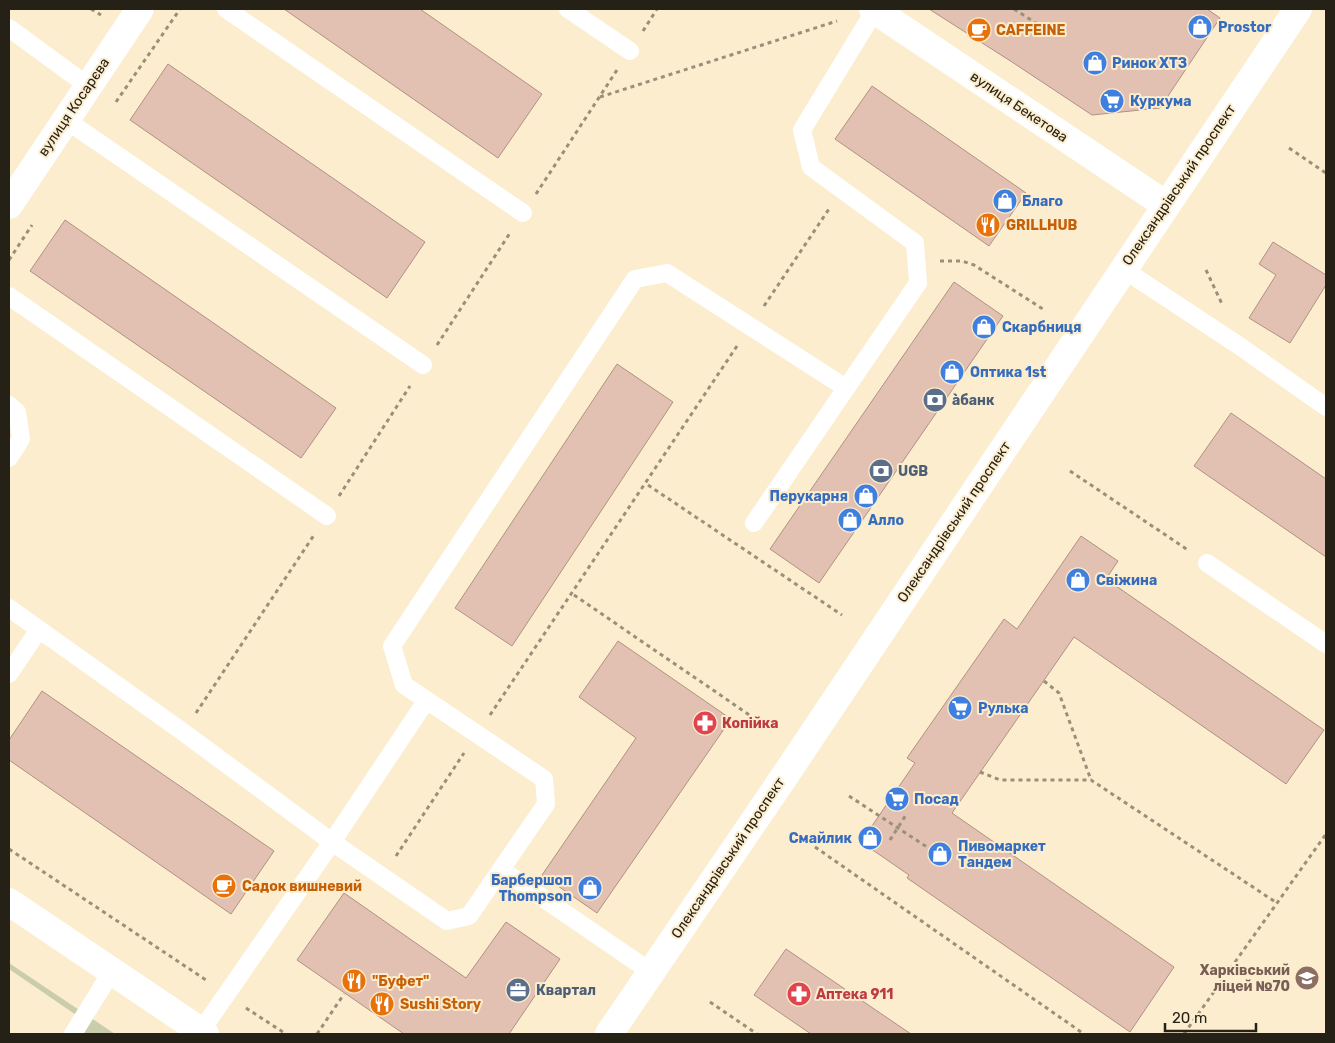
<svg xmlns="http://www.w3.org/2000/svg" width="1335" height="1043" font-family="Rubik,sans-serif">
<rect width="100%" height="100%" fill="#fbedce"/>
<path fill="#cacdab" d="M9,963L115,1034H73L82,1019L9,969Z"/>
<g fill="#e2c1b2" stroke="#b09183">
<path d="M284,9H420L542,94L498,158Z"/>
<path d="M929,9H1207L1220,18L1160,108L1092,115L1012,62Z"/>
<path d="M168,64L425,242L387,298L130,120Z"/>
<path d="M872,86L1026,193L989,246L835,139Z"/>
<path d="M65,220L336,408L301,458L30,271Z"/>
<path d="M1273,242L1326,275V285L1290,343L1249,318L1276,275L1259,264Z"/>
<path d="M954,282L1003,316L819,583L770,549Z"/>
<path d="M617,364L673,402L512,646L455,608Z"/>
<path d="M1231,413L1326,479V557L1194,466Z"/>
<path d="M1081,536L1118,561L1106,579L1324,730L1286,784L1074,637L952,813L1174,967L1130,1032L907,878L909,875L861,842L915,763L907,758L1004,619L1017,629Z"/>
<path d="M618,641L731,719L597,913L542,875L636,738L579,697Z"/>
<path d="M42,691L274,851L231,914L9,760V740Z"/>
<path d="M344,893L466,978L506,922L560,959L509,1034H404L297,960Z"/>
<path d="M786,949L911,1034H811L754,995Z"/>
</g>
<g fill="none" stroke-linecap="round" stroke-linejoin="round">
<g stroke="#9a907a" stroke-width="3" stroke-dasharray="4 4" stroke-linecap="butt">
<path d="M91,9L101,15"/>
<path d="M1014,9L1045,29"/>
<path d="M643,31L657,9"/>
<path d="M600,97L837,21"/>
<path d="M116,102L180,9"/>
<path d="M1289,148L1326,173"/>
<path d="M536,194L617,70"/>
<path d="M9,260L32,225"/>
<path d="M940,261H962L974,265L1046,311"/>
<path d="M1206,270L1222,304"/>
<path d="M764,306L829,209"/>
<path d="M437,345L510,233"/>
<path d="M1070,471L1188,550"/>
<path d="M648,485L842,615"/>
<path d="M339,496L410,386"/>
<path d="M574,595L767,727"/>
<path d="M1044,681L1059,693L1091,780"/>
<path d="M196,713L314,535"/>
<path d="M490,715L737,346"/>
<path d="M980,772L1000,780H1091L1277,903"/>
<path d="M849,796L927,847"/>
<path d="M890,840L906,815"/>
<path d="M815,847L1084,1034"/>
<path d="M9,849L206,980"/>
<path d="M396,856L464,753"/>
<path d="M710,1002L757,1034"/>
<path d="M246,1008L286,1034"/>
<path d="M317,1034L344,994"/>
<path d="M1184,1034L1326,834"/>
</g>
<g stroke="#fff" stroke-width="18">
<path d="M226,9L523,213"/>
<path d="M568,9L630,51"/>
<path d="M9,28L88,86"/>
<path d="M66,120L423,365"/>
<path d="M1123,269L1241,347L1326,407"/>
<path d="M9,296L327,516"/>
<path d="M9,405L17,412L21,439L9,458"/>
<path d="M754,523L918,283L915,243L811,167L802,130L875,10"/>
<path d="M1207,563L1326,644"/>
<path d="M9,608L183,732L332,842L447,921L469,916L546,804L544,779L404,685L392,646L635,279L667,273L846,388"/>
<path d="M9,674L38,631"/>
<path d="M332,842L426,701"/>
<path d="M502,870L651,972"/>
<path d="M201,1031L332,842L341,848"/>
<path d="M73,1034L112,971"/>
</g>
<g stroke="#fff" stroke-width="28">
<path d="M873,9L1166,205"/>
<path d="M9,205L140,9"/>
</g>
<path stroke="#fff" stroke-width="28" d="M9,902L205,1034"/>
<path stroke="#fff" stroke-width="28" d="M609,1034L786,774L1298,9"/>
</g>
<defs>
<symbol id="shop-disc" viewBox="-11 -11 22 22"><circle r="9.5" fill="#3f7fe0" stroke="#fbedce"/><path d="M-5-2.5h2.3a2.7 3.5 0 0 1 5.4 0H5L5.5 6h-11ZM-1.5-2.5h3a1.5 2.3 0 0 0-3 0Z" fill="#fff"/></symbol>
<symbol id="cafe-disc" viewBox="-11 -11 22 22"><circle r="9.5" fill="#e8710a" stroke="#fbedce"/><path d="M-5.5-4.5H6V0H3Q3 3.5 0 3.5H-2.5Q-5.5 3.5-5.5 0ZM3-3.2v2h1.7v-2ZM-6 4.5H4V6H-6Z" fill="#fff"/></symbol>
<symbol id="supermarket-disc" viewBox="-11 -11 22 22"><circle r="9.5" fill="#3f7fe0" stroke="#fbedce"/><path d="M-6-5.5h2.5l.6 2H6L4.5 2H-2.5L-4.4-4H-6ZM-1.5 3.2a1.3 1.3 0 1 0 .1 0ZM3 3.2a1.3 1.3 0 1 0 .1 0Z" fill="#fff"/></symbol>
<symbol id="restaurant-disc" viewBox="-11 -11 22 22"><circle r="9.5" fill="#e8710a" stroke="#fbedce"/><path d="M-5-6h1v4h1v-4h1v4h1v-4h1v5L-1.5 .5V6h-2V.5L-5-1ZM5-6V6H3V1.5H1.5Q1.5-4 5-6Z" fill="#fff"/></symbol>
<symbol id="bank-disc" viewBox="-11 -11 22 22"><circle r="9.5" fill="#5c6f8a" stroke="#fbedce"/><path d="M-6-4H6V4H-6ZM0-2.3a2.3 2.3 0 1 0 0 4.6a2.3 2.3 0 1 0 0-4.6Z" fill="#fff"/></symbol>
<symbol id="pharmacy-disc" viewBox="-11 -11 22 22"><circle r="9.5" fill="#e0444e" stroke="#fbedce"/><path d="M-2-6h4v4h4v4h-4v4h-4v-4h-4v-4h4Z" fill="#fff"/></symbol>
<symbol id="school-disc" viewBox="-11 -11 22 22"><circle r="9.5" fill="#8d6e63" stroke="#fbedce"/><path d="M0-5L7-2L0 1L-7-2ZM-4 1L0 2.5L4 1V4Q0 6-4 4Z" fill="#fff"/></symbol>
<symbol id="office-disc" viewBox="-11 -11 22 22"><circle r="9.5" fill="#5c6f8a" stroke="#fbedce"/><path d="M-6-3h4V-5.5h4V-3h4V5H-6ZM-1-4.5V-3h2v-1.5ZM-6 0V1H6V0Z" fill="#fff"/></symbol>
</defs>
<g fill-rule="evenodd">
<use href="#shop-disc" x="1186" y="13" width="28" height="28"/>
<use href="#cafe-disc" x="965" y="16" width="28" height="28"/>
<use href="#shop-disc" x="1081" y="49" width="28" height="28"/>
<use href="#supermarket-disc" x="1098" y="87" width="28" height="28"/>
<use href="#shop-disc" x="991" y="187" width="28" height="28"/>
<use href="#restaurant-disc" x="974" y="211" width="28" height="28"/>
<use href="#shop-disc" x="970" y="313" width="28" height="28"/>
<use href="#shop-disc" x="938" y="358" width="28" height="28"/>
<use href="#bank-disc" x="921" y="386" width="28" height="28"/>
<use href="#bank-disc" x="867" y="457" width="28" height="28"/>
<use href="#shop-disc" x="852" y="482" width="28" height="28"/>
<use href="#shop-disc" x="836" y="506" width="28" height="28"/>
<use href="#shop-disc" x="1064" y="566" width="28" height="28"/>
<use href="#supermarket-disc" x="946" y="694" width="28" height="28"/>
<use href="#pharmacy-disc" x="691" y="709" width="28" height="28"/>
<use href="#supermarket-disc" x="883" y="785" width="28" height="28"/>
<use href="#shop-disc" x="856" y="824" width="28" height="28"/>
<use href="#shop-disc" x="926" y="840" width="28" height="28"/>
<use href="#cafe-disc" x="210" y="872" width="28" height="28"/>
<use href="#shop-disc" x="576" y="874" width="28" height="28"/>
<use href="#school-disc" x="1293" y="964" width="28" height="28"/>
<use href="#restaurant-disc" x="340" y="967" width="28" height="28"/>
<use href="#office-disc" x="504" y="976" width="28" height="28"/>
<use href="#pharmacy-disc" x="785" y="980" width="28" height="28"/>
<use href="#restaurant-disc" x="368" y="990" width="28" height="28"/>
</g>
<g text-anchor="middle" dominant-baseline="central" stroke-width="4" stroke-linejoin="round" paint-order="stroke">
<g font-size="14" font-weight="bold" fill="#366cbe" stroke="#fbedce" text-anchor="start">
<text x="1218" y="27">Prostor</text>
<text x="1112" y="63">Ринок ХТЗ</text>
<text x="1130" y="101">Куркума</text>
<text x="1022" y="201">Благо</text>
<text x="1002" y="327">Скарбниця</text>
<text x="970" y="372">Оптика 1st</text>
<text x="848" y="496" text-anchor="end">Перукарня</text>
<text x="868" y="520">Алло</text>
<text x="1096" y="580">Свіжина</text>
<text x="978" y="708">Рулька</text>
<text x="914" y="799">Посад</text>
<text x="852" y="838" text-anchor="end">Смайлик</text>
<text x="958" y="846">Пивомаркет<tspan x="958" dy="16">Тандем</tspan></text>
<text x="572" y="880" text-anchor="end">Барбершоп<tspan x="572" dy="16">Thompson</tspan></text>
</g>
<g font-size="14" font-weight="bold" fill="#c56008" stroke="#fbedce" text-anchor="start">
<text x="996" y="30">CAFFEINE</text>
<text x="1006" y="225">GRILLHUB</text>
<text x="242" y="886">Садок вишневий</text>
<text x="372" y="981">"Буфет"</text>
<text x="400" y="1004">Sushi Story</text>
</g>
<g font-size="14" fill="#262116" stroke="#fbedce">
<text transform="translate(74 107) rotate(-56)">вулиця Косарєва</text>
<text transform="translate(1019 107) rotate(34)">вулиця Бекетова</text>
<text transform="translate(1179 185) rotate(-56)">Олександрівський проспект</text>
<text transform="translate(954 522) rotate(-56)">Олександрівський проспект</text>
<text transform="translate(728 858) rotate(-56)">Олександрівський проспект</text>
</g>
<g font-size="14" font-weight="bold" fill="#4e5e75" stroke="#fbedce" text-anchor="start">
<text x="952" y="400">а̀банк</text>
<text x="898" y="471">UGB</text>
<text x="536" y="990">Квартал</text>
</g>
<g font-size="14" font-weight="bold" fill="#be3a42" stroke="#fbedce" text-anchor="start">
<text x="722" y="723">Копійка</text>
<text x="816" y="994">Аптека 911</text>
</g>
<g font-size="14" font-weight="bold" fill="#785e54" stroke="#fbedce" text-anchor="end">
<text x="1290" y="970">Харківський<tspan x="1290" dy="16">ліцей №70</tspan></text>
</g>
</g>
<rect width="1335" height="1043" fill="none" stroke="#262116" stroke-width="20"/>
<path d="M1165 1023v8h91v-8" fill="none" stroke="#262116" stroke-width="2.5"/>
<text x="1172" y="1023" font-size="15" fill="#262116" stroke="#fbedce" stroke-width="4" paint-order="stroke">20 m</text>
</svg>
